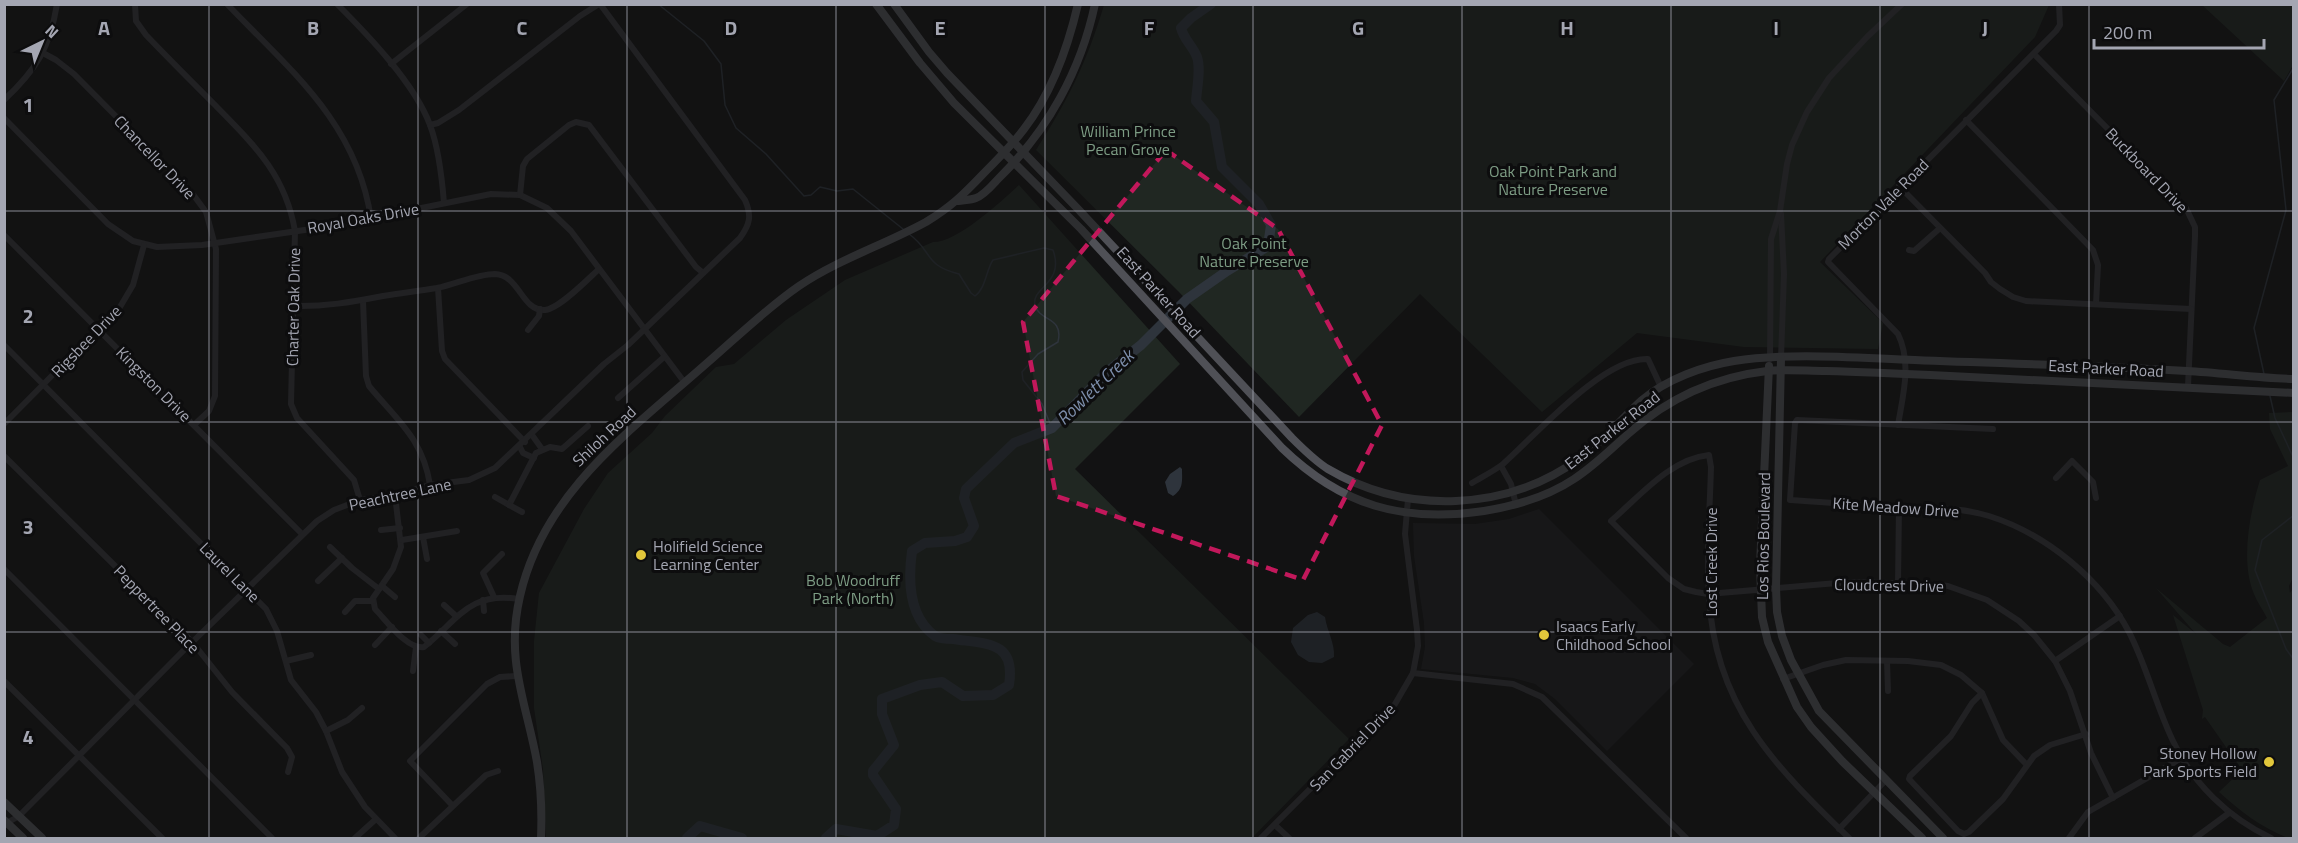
<svg xmlns="http://www.w3.org/2000/svg" width="2298" height="843" font-family="'Titillium Web',sans-serif">
<rect width="100%" height="100%" fill="#121213"/>
<path fill="#1e1e20" d="M1539,509L1694,664L1607,751L1555,699L1535,684L1513,678L1421,669L1425,647L1424,623L1414,556L1413,523L1475,524L1509,519Z"/>
<g fill="#202722">
<path d="M1104,5H2049L2035,37L1820,262L1883,323L1878,349L1744,347L1637,333L1542,412L1420,294L1299,417L1178,291L1036,150C1068,100 1087,62 1104,5Z"/>
<path d="M2202,5H2293V65L2284,81Z"/>
<path d="M1019,185L1180,364L1075,469L1349,739L1252,838H546L543,769L534,708V641L539,593L584,509L608,473L652,433L665,416L716,367L734,364L786,320L845,280L933,242C958,242 1000,202 1019,185Z"/>
<path d="M2293,412L2294,575L2289,586L2290,593L2294,587V838H2288C2261,827 2241,812 2219,792L2242,770L2205,717L2202,719L2203,710L2173,615L2196,634L2156,588L2223,644L2230,647L2267,618C2263,610 2257,602 2254,594C2240,561 2250,512 2260,480L2288,466L2270,429L2269,413Z"/>
</g>
<g fill="#2e343c">
<path d="M1180,467L1182,469C1182,480 1184,489 1173,496L1168,493L1165,482L1170,474Z"/>
<path d="M1317,612L1325,617C1327,631 1335,643 1334,657L1322,663L1309,662L1298,655L1291,642L1293,628L1308,615Z"/>
</g>
<g fill="none" stroke-linecap="round" stroke-linejoin="round">
<g stroke="#2e343c" stroke-width="1.5">
<path d="M658,4L704,41L721,64L725,105L736,128L766,154L804,196L811,195L820,187L837,191L853,189L903,229"/>
<path d="M909,234C933,251 923,265 959,274L971,293L975,296C986,288 986,270 993,260L1044,248L1053,250C1065,284 1031,287 1035,305C1039,322 1064,316 1058,342L1038,354L1022,372L1023,380L1042,404L1052,428"/>
<path d="M2264,374L2254,328L2286,210L2274,100L2294,67"/>
<path d="M2270,396L2275,418L2294,459"/>
<path d="M2294,515L2262,540L2255,570L2286,649L2294,660"/>
</g>
<g stroke="#2e343c" stroke-width="10">
<path d="M687,838L700,826L742,838"/>
<path d="M826,838L836,829L877,836L894,825L896,809L873,775V771L894,745L882,714V699L920,685L942,682L963,696L993,695L1009,685C1016,641 987,644 953,639C948,639 940,639 935,636C909,617 908,580 912,551L925,543L955,541L967,537L974,526L964,498L966,489L1014,443L1052,428L1107,372L1141,345L1187,299L1227,271L1268,246L1271,225L1259,204L1222,167L1214,122L1196,101C1197,87 1201,69 1197,57C1193,46 1184,40 1181,28L1191,18L1211,4"/>
</g>
<g stroke="#333338" stroke-width="6">
<path d="M135,4L136,21L146,35C168,58 191,81 214,104C253,144 285,173 295,231L291,404L297,418L354,480L360,500"/>
<path d="M227,4C290,70 357,123 371,219"/>
<path d="M337,4C368,35 415,84 430,125C439,149 442,178 444,203"/>
<path d="M43,53L56,60L74,74L192,193L206,212L216,249L215,396L209,411L194,425"/>
<path d="M2034,54L2186,208L2195,227V236L2188,386"/>
<path d="M391,64L467,4"/>
<path d="M4,100C36,70 50,48 57,4"/>
<path d="M4,118L108,224L133,241L157,247L202,245L332,226L491,194L520,195L547,208L571,231L685,383"/>
<path d="M1966,120L2093,250L2098,265L2096,304"/>
<path d="M430,125L438,123L459,110L580,16L599,4"/>
<path d="M1899,186L1985,273L1991,282L2000,289L2013,297L2026,301L2191,309"/>
<path d="M520,195L523,166L527,159L569,125L576,122L589,125L696,267L702,272"/>
<path d="M1781,214L1784,274L1781,358"/>
<path d="M4,235L302,534"/>
<path d="M1909,250L1914,251L1939,229"/>
<path d="M438,288L442,351L445,359L525,442"/>
<path d="M363,301L366,376L369,386C397,420 423,439 430,485"/>
<path d="M292,306C324,307 352,302 383,296C401,293 419,291 437,288C456,284 477,274 495,274C520,275 521,311 545,310C559,309 588,279 599,269"/>
<path d="M528,330L539,316L540,309"/>
<path d="M4,345L266,609L277,631L291,680L316,712L326,731L342,772L365,807L395,838"/>
<path d="M1770,359L1771,239L1780,211L1787,164L1792,145L1807,112L1829,78L1867,37L1902,4"/>
<path d="M618,398L664,357"/>
<path d="M4,424L120,307L133,285L144,245"/>
<path d="M1898,425C1903,395 1912,363 1898,334L1828,262L1829,259L2056,31L2060,25L2059,4"/>
<path d="M1993,429L1797,420L1795,423L1790,500C1826,502 1863,506 1899,507C1929,508 1959,507 1989,516C2046,534 2101,579 2129,632C2147,667 2156,706 2173,741C2193,784 2229,818 2271,838"/>
<path d="M532,435L542,449"/>
<path d="M520,447L523,453L534,458"/>
<path d="M4,456L193,643L232,692L287,748L292,757L288,772"/>
<path d="M1501,466L1511,484L1516,505"/>
<path d="M2056,478L2072,461L2093,482L2096,498"/>
<path d="M1472,483C1482,477 1494,471 1503,464C1536,435 1603,357 1648,359L1661,387"/>
<path d="M395,495L401,547L393,569L373,598L375,609C386,620 407,650 424,647C458,620 469,591 519,599"/>
<path d="M495,497L509,505L536,453L550,447L562,449L588,426"/>
<path d="M509,505L522,512"/>
<path d="M381,530L400,528"/>
<path d="M423,537L427,559"/>
<path d="M402,540L457,531"/>
<path d="M330,547L352,568L379,589"/>
<path d="M4,569L272,838"/>
<path d="M318,581L342,558"/>
<path d="M1898,584L1899,507"/>
<path d="M382,586L395,597"/>
<path d="M494,597L483,573L502,554"/>
<path d="M483,600L484,611"/>
<path d="M444,605L456,616"/>
<path d="M345,612L355,601H373"/>
<path d="M441,631L455,644"/>
<path d="M421,635L429,643"/>
<path d="M375,645L392,627"/>
<path d="M286,661L311,655"/>
<path d="M1887,661L1888,691"/>
<path d="M2055,661L2120,616"/>
<path d="M413,671L416,647"/>
<path d="M1413,673L1513,684L1542,697L1686,838"/>
<path d="M1783,679L1823,665L1846,660L1908,661L1941,665L1961,675L1982,693L2003,740L2026,764"/>
<path d="M4,681L162,838"/>
<path d="M1982,693L1972,703L1951,736L1910,776L1909,779L1958,831L1964,834L1969,832L2003,799L2034,756L2050,745L2086,734"/>
<path d="M326,731L348,720L362,708"/>
<path d="M452,805L410,761L487,684L500,677L516,676"/>
<path d="M5,824L19,816L181,653L317,521L334,510L360,500L395,495L430,485L469,480L495,468L604,364L628,345L740,238C750,224 752,216 745,200L600,4"/>
<path d="M1275,825L1289,838"/>
<path d="M1839,829L1886,780"/>
<path d="M355,838L376,819"/>
<path d="M419,838L486,775L498,771"/>
<path d="M1261,838L1395,704L1413,673L1418,646L1417,630L1405,534L1408,499"/>
<path d="M1849,838C1775,766 1714,706 1709,595C1706,553 1710,509 1711,467L1709,455C1670,459 1639,497 1611,521L1668,578L1684,589L1696,592L1708,594L1849,582L1930,584L1948,586L1987,600L2019,621L2034,635L2055,661L2070,691L2091,753L2113,798"/>
<path d="M2069,838L2088,812L2182,758"/>
<path d="M2195,838L2229,813"/>
</g>
<g stroke="#4f5056" stroke-width="8">
<path d="M876,4L920,63L954,103L1081,229L1282,448C1342,506 1403,523 1484,511C1515,506 1547,497 1574,479C1594,466 1610,450 1628,434C1667,399 1715,377 1767,371C1787,369 1807,371 1826,371C1868,372 1909,374 1950,376C2064,381 2179,387 2294,393"/>
<path d="M894,4L929,52L947,73L1078,209L1292,438C1303,449 1315,461 1328,469C1406,515 1507,512 1580,458C1603,442 1621,419 1642,400C1667,379 1703,366 1734,361C1791,352 1858,358 1915,360C2006,364 2097,365 2187,371C2223,373 2258,378 2294,379"/>
<path d="M958,201C964,200 971,200 976,198C985,195 994,183 1000,177C1048,130 1081,70 1095,4"/>
<path d="M1781,358L1776,588L1777,612L1782,636L1791,660L1819,711L1943,838"/>
<path d="M1769,366L1760,566L1762,617L1768,642L1797,707L1811,727L1842,761L1922,838"/>
<path d="M4,802L42,838"/>
<path d="M4,820L23,838"/>
<path d="M541,838C542,814 541,787 537,762C526,702 505,660 520,596C543,495 626,434 699,370C732,342 764,310 799,286C839,259 884,245 926,222C951,207 964,194 984,173C998,159 1012,145 1024,129C1051,94 1068,47 1078,4"/>
</g>
</g>
<path d="M0 0H2298V843H0ZM1166,150L1278,229L1382,425L1303,580L1056,496L1023,322Z" fill="#121213" fill-opacity=".55" fill-rule="evenodd"/>
<path fill="none" stroke="#c2185b" stroke-width="4.5" stroke-dasharray="12 8" stroke-linejoin="round" d="M1166,150L1278,229L1382,425L1303,580L1056,496L1023,322Z"/>
<path fill="none" stroke="#a4a6b2" stroke-width="1.5" stroke-opacity="0.55" d="M209,4V838M418,4V838M627,4V838M836,4V838M1045,4V838M1253,4V838M1462,4V838M1671,4V838M1880,4V838M2089,4V838M4,211H2294M4,422H2294M4,632H2294"/>
<g fill="#e2c73b" stroke="#0d0d0e" stroke-width="2">
<circle cx="641" cy="555" r="6"/>
<circle cx="1544" cy="635" r="6"/>
<circle cx="2269" cy="762" r="6"/>
</g>
<g text-anchor="middle" dominant-baseline="central" stroke-width="6" stroke-linejoin="round" paint-order="stroke">
<g font-size="16" fill="#7d9c84" stroke="#0d0d0e">
<text x="1128" y="131">William Prince<tspan x="1128" dy="18">Pecan Grove</tspan></text>
<text x="1553" y="171">Oak Point Park and<tspan x="1553" dy="18">Nature Preserve</tspan></text>
<text x="1254" y="243">Oak Point<tspan x="1254" dy="18">Nature Preserve</tspan></text>
<text x="853" y="580">Bob Woodruff<tspan x="853" dy="18">Park (North)</tspan></text>
</g>
<g font-size="16" fill="#a4a6b2" stroke="#0d0d0e">
<text transform="translate(155 157) rotate(46)">Chancellor Drive</text>
<text transform="translate(2147 170) rotate(46)">Buckboard Drive</text>
<text transform="translate(1883 204) rotate(-45)">Morton Vale Road</text>
<text transform="translate(363 218) rotate(-10)">Royal Oaks Drive</text>
<text transform="translate(1159 292) rotate(48)">East Parker Road</text>
<text transform="translate(293 307) rotate(-89)">Charter Oak Drive</text>
<text transform="translate(86 341) rotate(-46)">Rigsbee Drive</text>
<text transform="translate(2106 368) rotate(3)">East Parker Road</text>
<text transform="translate(154 384) rotate(45)">Kingston Drive</text>
<text transform="translate(1612 430) rotate(-38)">East Parker Road</text>
<text transform="translate(604 436) rotate(-43)">Shiloh Road</text>
<text transform="translate(400 494) rotate(-12)">Peachtree Lane</text>
<text transform="translate(1896 507) rotate(4)">Kite Meadow Drive</text>
<text transform="translate(1763 536) rotate(-89)">Los Rios Boulevard</text>
<text transform="translate(1711 562) rotate(-90)">Lost Creek Drive</text>
<text transform="translate(230 572) rotate(45)">Laurel Lane</text>
<text transform="translate(1889 585) rotate(1)">Cloudcrest Drive</text>
<text transform="translate(157 609) rotate(46)">Peppertree Place</text>
<text transform="translate(1352 747) rotate(-46)">San Gabriel Drive</text>
</g>
<g font-size="16" fill="#a4a6b2" stroke="#0d0d0e" text-anchor="start">
<text x="653" y="546">Holifield Science<tspan x="653" dy="18">Learning Center</tspan></text>
<text x="1556" y="626">Isaacs Early<tspan x="1556" dy="18">Childhood School</tspan></text>
<text x="2257" y="753" text-anchor="end">Stoney Hollow<tspan x="2257" dy="18">Park Sports Field</tspan></text>
</g>
<g font-size="18" font-style="italic" fill="#7d8eab" stroke="#0d0d0e">
<text transform="translate(1095 387) rotate(-44)">Rowlett Creek</text>
</g>
</g>
<g font-size="20" text-anchor="middle" font-weight="bold" fill="#a4a6b2" stroke="#0d0d0e" stroke-width="6" stroke-linejoin="round" paint-order="stroke">
<text x="104" y="35">A</text>
<text x="313" y="35">B</text>
<text x="522" y="35">C</text>
<text x="731" y="35">D</text>
<text x="940" y="35">E</text>
<text x="1149" y="35">F</text>
<text x="1358" y="35">G</text>
<text x="1567" y="35">H</text>
<text x="1776" y="35">I</text>
<text x="1985" y="35">J</text>
<text x="28" y="112">1</text>
<text x="28" y="323">2</text>
<text x="28" y="534">3</text>
<text x="28" y="744">4</text>
</g>
<rect width="2298" height="843" fill="none" stroke="#a4a6b2" stroke-width="12"/>
<g transform="translate(42 42) rotate(43)" stroke="#0d0d0e" stroke-width="4.5" paint-order="stroke">
<path d="M0-4.5L10 22L0 15L-10 22Z" fill="#a4a6b2"/>
<text y="-9" font-size="16" font-weight="bold" text-anchor="middle" fill="#a4a6b2">N</text>
</g>
<path d="M2094 39v9h170v-9" fill="none" stroke="#a4a6b2" stroke-width="3"/>
<text x="2103" y="39" font-size="18" fill="#a4a6b2" stroke="#0d0d0e" stroke-width="4.5" paint-order="stroke">200 m</text>
</svg>
